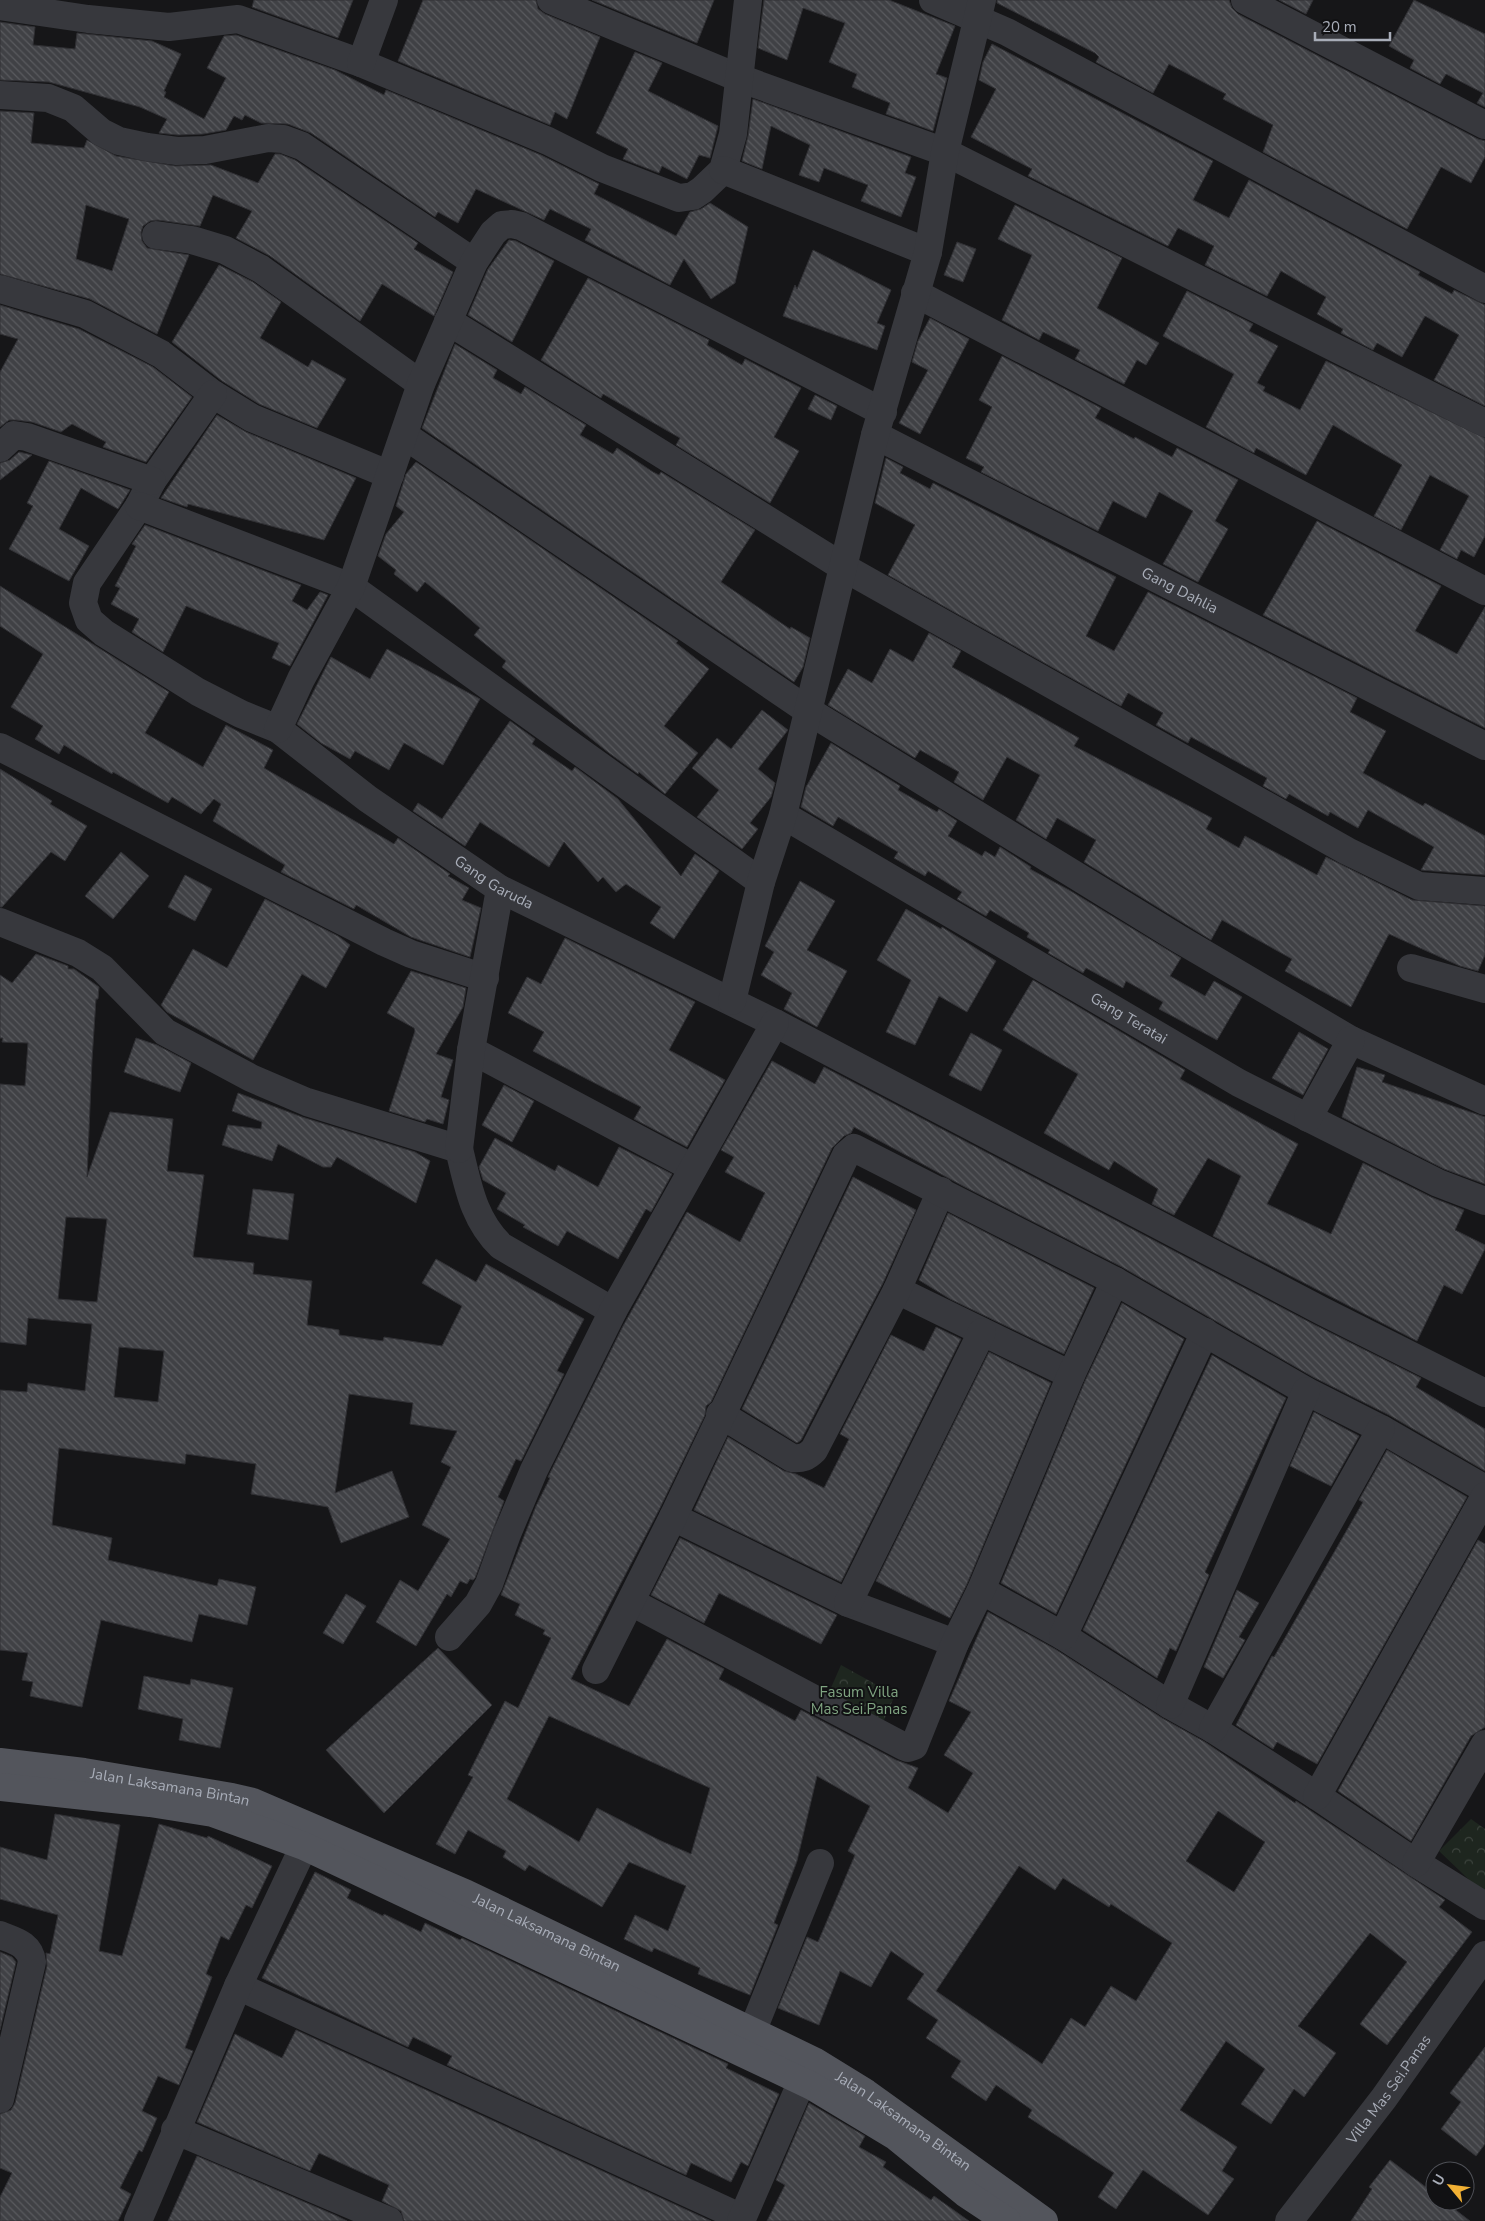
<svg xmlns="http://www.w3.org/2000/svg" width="1485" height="2221" font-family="'Nunito Sans',sans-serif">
<defs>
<pattern id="park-crowns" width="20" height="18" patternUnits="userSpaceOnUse" patternTransform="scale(1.25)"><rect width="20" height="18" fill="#1e261f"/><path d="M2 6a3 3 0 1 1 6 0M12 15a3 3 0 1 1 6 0" fill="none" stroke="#3c433d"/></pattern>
<pattern id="building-back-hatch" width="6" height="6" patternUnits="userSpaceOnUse" patternTransform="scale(1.25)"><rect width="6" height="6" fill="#404145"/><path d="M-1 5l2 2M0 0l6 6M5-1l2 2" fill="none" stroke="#595a5e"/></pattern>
</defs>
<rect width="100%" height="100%" fill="#161618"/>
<g fill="url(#park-crowns)">
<path d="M841,1665L895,1695L877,1736L823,1706Z"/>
<path d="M1471,1819L1485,1829V1895L1439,1851Z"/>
</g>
<g fill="url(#building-back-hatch)" stroke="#303034" fill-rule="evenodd">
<path d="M254,0H353L338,38L252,7Z"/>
<path d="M423,0H536L538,9L545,14L600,37L567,119L555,112L550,125L398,61Z"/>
<path d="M592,0H714L697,43Z"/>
<path d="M764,0H889L955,26L936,74L947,78L933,131L886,114L890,103L852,87L857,74L829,62L845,23L803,8L787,60L758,48Z"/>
<path d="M997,0H1229L1232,8L1238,14L1478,139L1485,141V157L1471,183L1441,167L1407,229L1263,152L1273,125L1223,99L1226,94L1169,64L1153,93L1096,62L1099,57L1095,53L997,3Z"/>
<path d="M1279,0H1313L1306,14Z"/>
<path d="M1414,0L1485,34V107L1477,103L1483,93L1446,74L1440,84L1410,68L1414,60L1389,46Z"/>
<path d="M0,22L35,27L33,45L75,49L77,33L152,41L181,54L164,91L166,92L164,97L204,119L226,78L207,68L224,36L236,35L335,70L384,95L386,90L541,155L599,184L594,194L676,236L690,212L701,209L710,203L748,227L735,283L711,299L684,259L670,285L585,240L591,229L550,209L544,220L476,189L458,223L438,212L435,217L311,133L288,124L261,123L245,115L242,120L234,116L226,130L203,134L178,135L159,133L167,119L140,107L49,82L0,80Z"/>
<path d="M992,44L1213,161L1193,200L1229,218L1249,180L1420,272L1418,275L1452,294L1454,290L1485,305V406L1434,380L1459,335L1425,316L1402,357L1377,343L1373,350L1341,333L1343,329L1317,314L1326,297L1281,271L1267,296L1205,265L1214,246L1178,228L1168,246L1028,176L1032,169L971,137L996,89L979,80L983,62Z"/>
<path d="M635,52L662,63L648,91L718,126L710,158L699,155L687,179L662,166L659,173L623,159L628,149L596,133Z"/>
<path d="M753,99L911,157L905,173L916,177L901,217L861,201L868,185L824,168L819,182L799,175L810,145L771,126L762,169L742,161L748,136Z"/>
<path d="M0,111L34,113L31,143L84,148L87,140L116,156L175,166L211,165L258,183L275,154H280L295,160L418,243L414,249L453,272L434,316L382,284L360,321L270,256L236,238L252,211L213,195L200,226L158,220L150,221L143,226L141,232L142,241L147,248L189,255L157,334L90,299L0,274ZM86,205L129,219L112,271L76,259Z"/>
<path d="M1015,205L1122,258L1097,308L1159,343L1146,365L1137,360L1124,384L1075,359L1080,350L1043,332L1039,340L1002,320L1032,255L998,239Z"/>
<path d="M509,240L516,241L554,261L512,342L468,315L488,269Z"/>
<path d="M957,242L976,249L963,282L944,275Z"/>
<path d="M813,250L891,290L877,323L885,326L877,350L783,316L795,285L797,289Z"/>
<path d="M219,265L253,282L281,302L260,338L308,367L312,360L346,379L317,428L259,404L222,381L172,342Z"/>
<path d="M588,278L709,340L707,345L742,365L745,359L801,388L774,437L799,451L770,503L676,445L680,438L603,394L601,398L541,360Z"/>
<path d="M1187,291L1253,324L1249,331L1278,346L1257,383L1265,387L1263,391L1300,410L1326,361L1485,438V536L1474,557L1461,550L1457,559L1440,550L1469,496L1430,475L1401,530L1374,516L1402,465L1333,425L1306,475L1256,448L1254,453L1206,427L1234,374L1163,336Z"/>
<path d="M0,305L79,329L153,367L192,397L146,462L103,447L106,442L72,424L61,432L32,422L16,420H9L0,427V372L18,339L0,334Z"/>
<path d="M930,318L969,339L920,434L899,423L928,370L912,362L918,341Z"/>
<path d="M455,344L497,370L493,378L521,394L525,387L586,425L580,435L613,454L617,448L653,472L659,475L661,472L755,530L721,582L790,629L791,627L810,638L803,667L794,682L422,428Z"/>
<path d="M1002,356L1101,408L1095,418L1134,439L1135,437L1172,457L1177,448L1238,480L1215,521L1228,529L1198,582L1163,564L1193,511L1159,492L1146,518L1113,501L1098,531L981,472L984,467L966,458L992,407L979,400Z"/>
<path d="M815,395L837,406L831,420L808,409Z"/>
<path d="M217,415L246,432L356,478L324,540L188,504L187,507L161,498Z"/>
<path d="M19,452L32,455L0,480V463L10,460Z"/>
<path d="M886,458L903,467L900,473L930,489L933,483L1116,577L1086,636L1114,651L1148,592L1357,698L1350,712L1386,731L1363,773L1423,806L1425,803L1485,836V875L1421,870L1434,847L1368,810L1358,828L1330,812L1328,816L1289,794L1286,799L1263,786L1267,778L1191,737L1188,743L1156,725L1163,713L1128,693L1121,706L888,575L915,525L875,503Z"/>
<path d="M49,461L130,490L118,509L81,488L59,529L89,546L69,581L9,549L33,506L27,503Z"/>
<path d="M416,462L678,641L676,643L709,669L664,726L698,753L665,794L639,772L638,774L609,753L502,667L506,661L474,635L480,628L455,606L425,582L417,592L394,574L396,570L378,556L386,534L404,512L396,506L406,474Z"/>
<path d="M1317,521L1441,586L1415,631L1457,654L1485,607V728L1263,615Z"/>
<path d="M145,525L301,585L292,601L307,610L320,592L328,595L290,666L272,658L279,643L186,606L163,652L132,632L139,619L111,604L120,588L115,586L136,546L132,544Z"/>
<path d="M0,586L169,692L145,733L203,767L226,725L273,750L264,768L394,844L398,838L450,874L448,876L469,888L462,900L481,908L470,957L411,937L356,905L354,909L281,872L285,865L213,821L221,804L214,799L201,814L172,797L168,803L113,772L112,774L64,745L59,754L35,739L43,726L11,707L43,654L0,626Z"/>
<path d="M929,633L961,651L952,667L1079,738L1074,746L1212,818L1206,829L1239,848L1245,836L1317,875L1326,857L1412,900L1485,906V955L1478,971L1460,966L1389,934L1351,1007L1285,971L1292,959L1222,920L1211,940L1084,862L1096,840L1057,818L1046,839L1016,820L1040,775L1007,757L983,800L954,782L959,772L920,750L915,758L828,705L848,669L872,683L890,649L913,662Z"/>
<path d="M387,649L480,699L443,765L404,743L389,770L355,751L350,759L321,743L297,724L331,657L370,679Z"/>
<path d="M762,710L788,730L758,769L775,783L771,797L750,823L758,829L742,849L697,817L719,790L692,768L717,738L731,749Z"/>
<path d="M510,721L535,739L532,744L572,771L575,767L618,799L681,876L695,854L719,871L674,939L650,923L661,907L626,884L616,892L603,877L598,882L564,842L549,867L480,822L465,846L413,811L418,803L442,819Z"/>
<path d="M831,743L900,786L898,790L937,812L939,809L957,821L948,836L982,856L985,851L995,857L1000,847L1031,867L1030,869L1069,890L1181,958L1170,976L1205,996L1214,981L1242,997L1217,1040L1159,1009L1163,1002L1126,981L1123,988L1086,968L1083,973L1048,953L1050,950L1027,937L1029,933L990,910L986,916L957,899L962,892L928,871L925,876L894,858L898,852L838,817L833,826L801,807L806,787Z"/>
<path d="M0,769L52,801L50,804L87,826L65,861L51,852L2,907H0Z"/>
<path d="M121,852L149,876L113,919L85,896Z"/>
<path d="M185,875L212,889L195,921L168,907Z"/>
<path d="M800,881L835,901L807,950L847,971L817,1027L784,1009L792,993L761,975L774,952L765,946Z"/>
<path d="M265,899L338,936L350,945L326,988L302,974L253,1060L167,1012L161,1005L193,949L227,968Z"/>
<path d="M906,909L941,929L942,927L996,961L967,1012L939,996L915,1045L886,1032L911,980L877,960Z"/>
<path d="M565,938L695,1002L669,1050L725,1080L687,1147L634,1119L641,1107L533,1051L544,1032L508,1013L527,977L541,984Z"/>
<path d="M36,954L68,966V969H74L99,987L98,999H96L92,1060L87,1177L110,1112L173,1119L167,1171L204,1175L193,1257L254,1263L253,1274L312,1281L307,1325L339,1330V1335L383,1341L384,1337L442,1346L462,1306L422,1283L436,1259L476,1282L486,1264L584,1319L557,1371L564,1374L521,1461L516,1459L498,1497L504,1501L475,1578L473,1580L470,1579L467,1584L460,1581L451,1597L447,1594L416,1646L376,1622L400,1580L418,1591L450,1539L422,1525L451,1467L441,1462L457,1431L410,1424L413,1403L349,1394L335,1493L392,1471L409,1517L341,1543L328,1507L251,1494L256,1464L186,1454L185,1464L59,1448L52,1525L112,1538L108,1560L217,1586L219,1579L256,1587L247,1625L199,1614L192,1642L101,1620L82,1707L30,1696L33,1682L22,1680L28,1653L0,1650V1390L27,1392L28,1383L85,1391L92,1324L28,1318L26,1345L0,1342V1084L25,1086L28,1043L2,1042L3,1038H0V975L12,983ZM66,1217L107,1219L97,1302L58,1299ZM119,1347L164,1351L158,1402L114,1397Z"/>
<path d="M411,971L466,988L463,1007L436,1054L453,1060L441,1097L449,1100L443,1124L427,1119L425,1122L389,1111L415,1031L414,1028L387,1013Z"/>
<path d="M1033,980L1185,1070L1180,1079L1298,1144L1267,1204L1331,1234L1363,1163L1431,1197L1464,1210L1455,1230L1485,1245V1249L1462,1294L1444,1285L1417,1341L1213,1236L1241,1176L1208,1158L1174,1215L1152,1204L1158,1189L1114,1161L1109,1170L1044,1133L1078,1074L1003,1030Z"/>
<path d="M1299,1032L1328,1049L1303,1095L1272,1078Z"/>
<path d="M971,1033L1002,1050L981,1091L949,1075Z"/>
<path d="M136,1038L157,1045L191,1063L180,1092L124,1072Z"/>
<path d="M772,1061L815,1084L824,1067L1315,1325L1421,1378L1416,1387L1485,1429V1471L1389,1415L1313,1377L1122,1267L963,1186L854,1127L851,1133L844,1136L832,1148L711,1402L706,1406L705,1415L659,1510L571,1679L629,1706L667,1639L724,1669L719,1679L795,1721L801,1710L896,1760L918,1768L908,1788L948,1813L973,1773L944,1755L971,1712L949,1701L988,1612L1055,1649L1162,1718L1205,1742L1295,1803L1296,1801L1445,1900L1439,1907L1472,1932L1387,2045L1360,2024L1407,1962L1370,1933L1298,2026L1336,2053L1304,2097L1294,2089L1271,2124L1241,2104L1265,2069L1226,2041L1180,2110L1237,2147L1222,2171L1234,2179L1208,2215L1143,2170L1116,2209L1098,2197L1114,2173L1028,2117L1032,2110L996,2085L986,2101L951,2077L961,2061L926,2038L938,2020L907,1999L924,1974L891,1951L871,1987L840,1971L819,2025L778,2008L807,1937L818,1942L855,1855L848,1851L870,1806L817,1776L797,1861L774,1923L778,1925L750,1995L698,1974L700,1968L654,1948L652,1952L624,1939L635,1915L668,1931L686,1886L629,1862L602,1907L529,1865L525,1871L503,1857L506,1851L468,1830L455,1854L436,1844L473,1777L468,1775L505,1701L518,1708L551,1638L543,1634L545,1630L515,1615L520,1604L501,1595L536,1506L550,1478L548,1477L623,1326L687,1212L740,1242L765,1193L725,1172L734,1157L721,1150ZM549,1716L710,1788L691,1854L659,1840L597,1808L579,1842L507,1799ZM1218,1811L1265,1842L1234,1892L1186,1861ZM1019,1866L1055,1890L1063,1878L1109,1907L1111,1904L1172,1943L1136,2001L1111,1986L1085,2027L1071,2018L1042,2064L936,1991Z"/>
<path d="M1357,1067L1385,1075L1382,1082L1485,1117V1184L1444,1169L1342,1117Z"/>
<path d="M504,1085L534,1101L512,1142L482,1125Z"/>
<path d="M238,1093L302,1117L415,1152L430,1161L416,1203L337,1157L331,1167H323L278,1144L272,1161L222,1145L228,1125L261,1129L262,1122L232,1111Z"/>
<path d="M495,1138L555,1171L558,1165L598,1187L619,1147L672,1174L651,1212L646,1209L618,1259L567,1231L558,1246L523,1227L525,1225L497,1209L506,1193L483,1180L479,1167Z"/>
<path d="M853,1177L916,1210L883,1283L801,1440L797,1443L742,1409Z"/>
<path d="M253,1189L294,1194L288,1240L247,1234Z"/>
<path d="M948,1213L1094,1288L1064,1354L950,1299L919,1280Z"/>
<path d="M1122,1303L1184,1339L1056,1614L1001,1583L1085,1381Z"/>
<path d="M936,1327L961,1339L841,1582L694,1510L728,1437L784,1471L796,1474L824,1488L849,1439L840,1434L891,1335L924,1351Z"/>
<path d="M989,1352L1051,1383L967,1584L950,1618L876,1581Z"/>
<path d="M1212,1355L1286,1398L1205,1572L1209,1575L1176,1651L1170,1648L1157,1678L1083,1630Z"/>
<path d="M1314,1412L1359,1436L1331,1486L1290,1466Z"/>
<path d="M1387,1450L1467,1497L1317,1764L1277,1742L1273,1749L1236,1725L1272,1656L1274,1657L1363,1502L1359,1500Z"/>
<path d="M680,1538L837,1615L821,1644L719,1593L704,1623L651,1595Z"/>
<path d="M1478,1540L1485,1544V1727L1471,1736L1411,1841L1338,1791Z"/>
<path d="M1237,1590L1259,1603L1239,1637L1245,1640L1223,1678L1204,1667Z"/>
<path d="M346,1594L366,1606L343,1644L323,1633Z"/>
<path d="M438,1648L492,1705L384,1813L326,1750Z"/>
<path d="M144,1676L190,1685L191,1679L233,1688L220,1748L179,1740L183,1719L138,1709Z"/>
<path d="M55,1814L120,1825L99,1951L122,1956L159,1824L207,1838L208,1836L272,1866L252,1908L246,1905L229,1940L221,1936L206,1974L212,1977L185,2048L193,2051L179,2085L158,2076L142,2111L157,2118L142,2152L139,2150L120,2188L131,2194L118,2221H0V2197L12,2173L0,2168V2114L11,2110L15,2103L47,1966L46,1953L50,1954L58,1915L0,1899V1847L47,1860Z"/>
<path d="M315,1872L351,1890L347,1898L383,1916L384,1914L421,1932L425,1923L460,1940L462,1938L728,2064L726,2068L779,2094L748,2166L741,2162L731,2182L691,2163L686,2175L447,2065L452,2056L413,2037L408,2047L262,1978Z"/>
<path d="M0,1952L12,1957L16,1962L0,2030Z"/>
<path d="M296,2030L711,2221H404L401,2211L382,2201L389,2185L319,2153L310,2171L197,2122L235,2034L282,2058Z"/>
<path d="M1485,2047V2144L1476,2156L1441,2129L1461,2102L1450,2093Z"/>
<path d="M809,2103L865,2136L859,2147L886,2162L883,2167L931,2200L934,2196L969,2221H767L785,2185L776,2180Z"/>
<path d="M197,2156L335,2215L347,2221H168Z"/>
<path d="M1390,2160L1435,2194V2201H1444L1470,2221H1351L1372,2189L1369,2187Z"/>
</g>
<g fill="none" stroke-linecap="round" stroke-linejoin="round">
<g stroke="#37383d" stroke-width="28">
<path d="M551,0L739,78L945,152L1485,423"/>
<path d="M933,0L1007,32L1485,289"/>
<path d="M1245,0L1485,125"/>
<path d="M0,6L88,19L169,27L238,19L361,63L548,141L602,168L679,198L693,196L702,190L723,170L733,134L748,0"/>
<path d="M361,63L384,0"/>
<path d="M0,95L48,98L73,108L101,132L119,141L147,147L177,151L205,150L268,138L283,139L302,146L474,262"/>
<path d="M723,170L928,252"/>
<path d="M156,235L192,240L225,250L261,269L421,384"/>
<path d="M0,289L85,314L161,354L213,394L252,418L390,475"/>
<path d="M915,293L1485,591"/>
<path d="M448,321L843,567L1347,851L1419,886L1485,891"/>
<path id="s1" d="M213,394L152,481L139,506L87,583L83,603L89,620L104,633L198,692L241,714L278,729L368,799L500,889L775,1023L1322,1311L1485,1393"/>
<path d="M404,435L807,710L1179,939L1351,1040L1485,1101"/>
<path id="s2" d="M875,435L1485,746"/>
<path d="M0,448L14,435L27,437L152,481"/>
<path d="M139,506L351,587L761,882"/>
<path d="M278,729L301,679L351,587L421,384L474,262L493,233L502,225L512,224L521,226L883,412"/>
<path d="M0,747L384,942L411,954L485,978"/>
<path id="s3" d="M783,815L1239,1083L1438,1183L1485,1201"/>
<path d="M0,922L78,953L102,968L165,1032L251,1078L307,1102L459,1149C468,1185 473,1219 501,1246L613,1311"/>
<path d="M1411,968L1485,989"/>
<path d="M732,1001L761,882L783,815L875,435L928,252L945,152L982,0"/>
<path d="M471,1050L693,1168"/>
<path d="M1308,1118L1351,1040"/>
<path d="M459,1149L471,1050L500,889"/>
<path d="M897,1290L1071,1375"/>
<path d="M720,1414L792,1458C802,1459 807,1457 814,1450L897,1290L941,1191"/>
<path d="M673,1517L848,1603L955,1643"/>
<path d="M981,1590L1063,1636L1170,1705L1213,1729L1317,1796L1416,1863L1485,1906"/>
<path d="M631,1602L903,1746L908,1748L914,1746L955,1643L981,1590L1071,1375L1115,1281"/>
<path d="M848,1603L982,1332"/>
<path d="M1063,1636L1205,1332"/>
<path d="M449,1637L478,1604L489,1584L507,1534L534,1470L613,1311L775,1023"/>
<path d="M596,1670L673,1517L846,1155L854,1148L1115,1281L1306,1391L1381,1429L1485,1489"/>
<path d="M1170,1705L1306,1391"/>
<path d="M1213,1729L1381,1429"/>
<path d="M1317,1796L1485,1496"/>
<path d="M1416,1863L1485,1744"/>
<path d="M0,1935C15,1941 30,1944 32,1962L0,2099"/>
<path d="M238,1986L742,2218"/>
<path d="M752,2032L820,1863"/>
<path d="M175,2130L389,2221"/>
<path d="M138,2221L238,1986L304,1846"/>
<path d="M741,2221L802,2081"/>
<path id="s4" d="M1289,2221L1384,2098L1485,1955"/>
</g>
<g stroke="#53555c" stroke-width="28">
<path id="s5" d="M0,1762L84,1772L232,1797L253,1802L465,1893L814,2061L866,2093L1044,2221"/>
<path d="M0,1787L150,1803L213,1813L304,1846L812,2086L895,2136L965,2193L1007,2221"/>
</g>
</g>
<g text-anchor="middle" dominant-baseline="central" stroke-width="4" stroke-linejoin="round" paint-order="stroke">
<g font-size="15" fill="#a8adb8" stroke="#111113">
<text stroke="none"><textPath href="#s2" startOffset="342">Gang Dahlia</textPath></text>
<text stroke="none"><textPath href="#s1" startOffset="750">Gang Garuda</textPath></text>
<text stroke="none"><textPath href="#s3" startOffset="401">Gang Teratai</textPath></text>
<text stroke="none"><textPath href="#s5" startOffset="172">Jalan Laksamana Bintan</textPath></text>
<text stroke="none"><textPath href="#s5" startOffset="578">Jalan Laksamana Bintan</textPath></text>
<text stroke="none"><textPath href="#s4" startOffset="165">Villa Mas Sei.Panas</textPath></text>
<text stroke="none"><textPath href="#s5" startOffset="982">Jalan Laksamana Bintan</textPath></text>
</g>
<g font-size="15" fill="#7fa381" stroke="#111113">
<text x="859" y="1692">Fasum Villa<tspan x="859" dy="17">Mas Sei.Panas</tspan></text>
</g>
</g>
<g transform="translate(1450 2186) rotate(299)"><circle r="24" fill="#111113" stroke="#4d4f55"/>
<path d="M0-4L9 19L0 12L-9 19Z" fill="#f2b134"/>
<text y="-8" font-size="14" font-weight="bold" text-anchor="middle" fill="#a8adb8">U</text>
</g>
<path d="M1315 32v8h75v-8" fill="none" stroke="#a8adb8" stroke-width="2.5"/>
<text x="1322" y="32" font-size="15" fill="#a8adb8" stroke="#111113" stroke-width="4" paint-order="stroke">20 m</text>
</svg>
